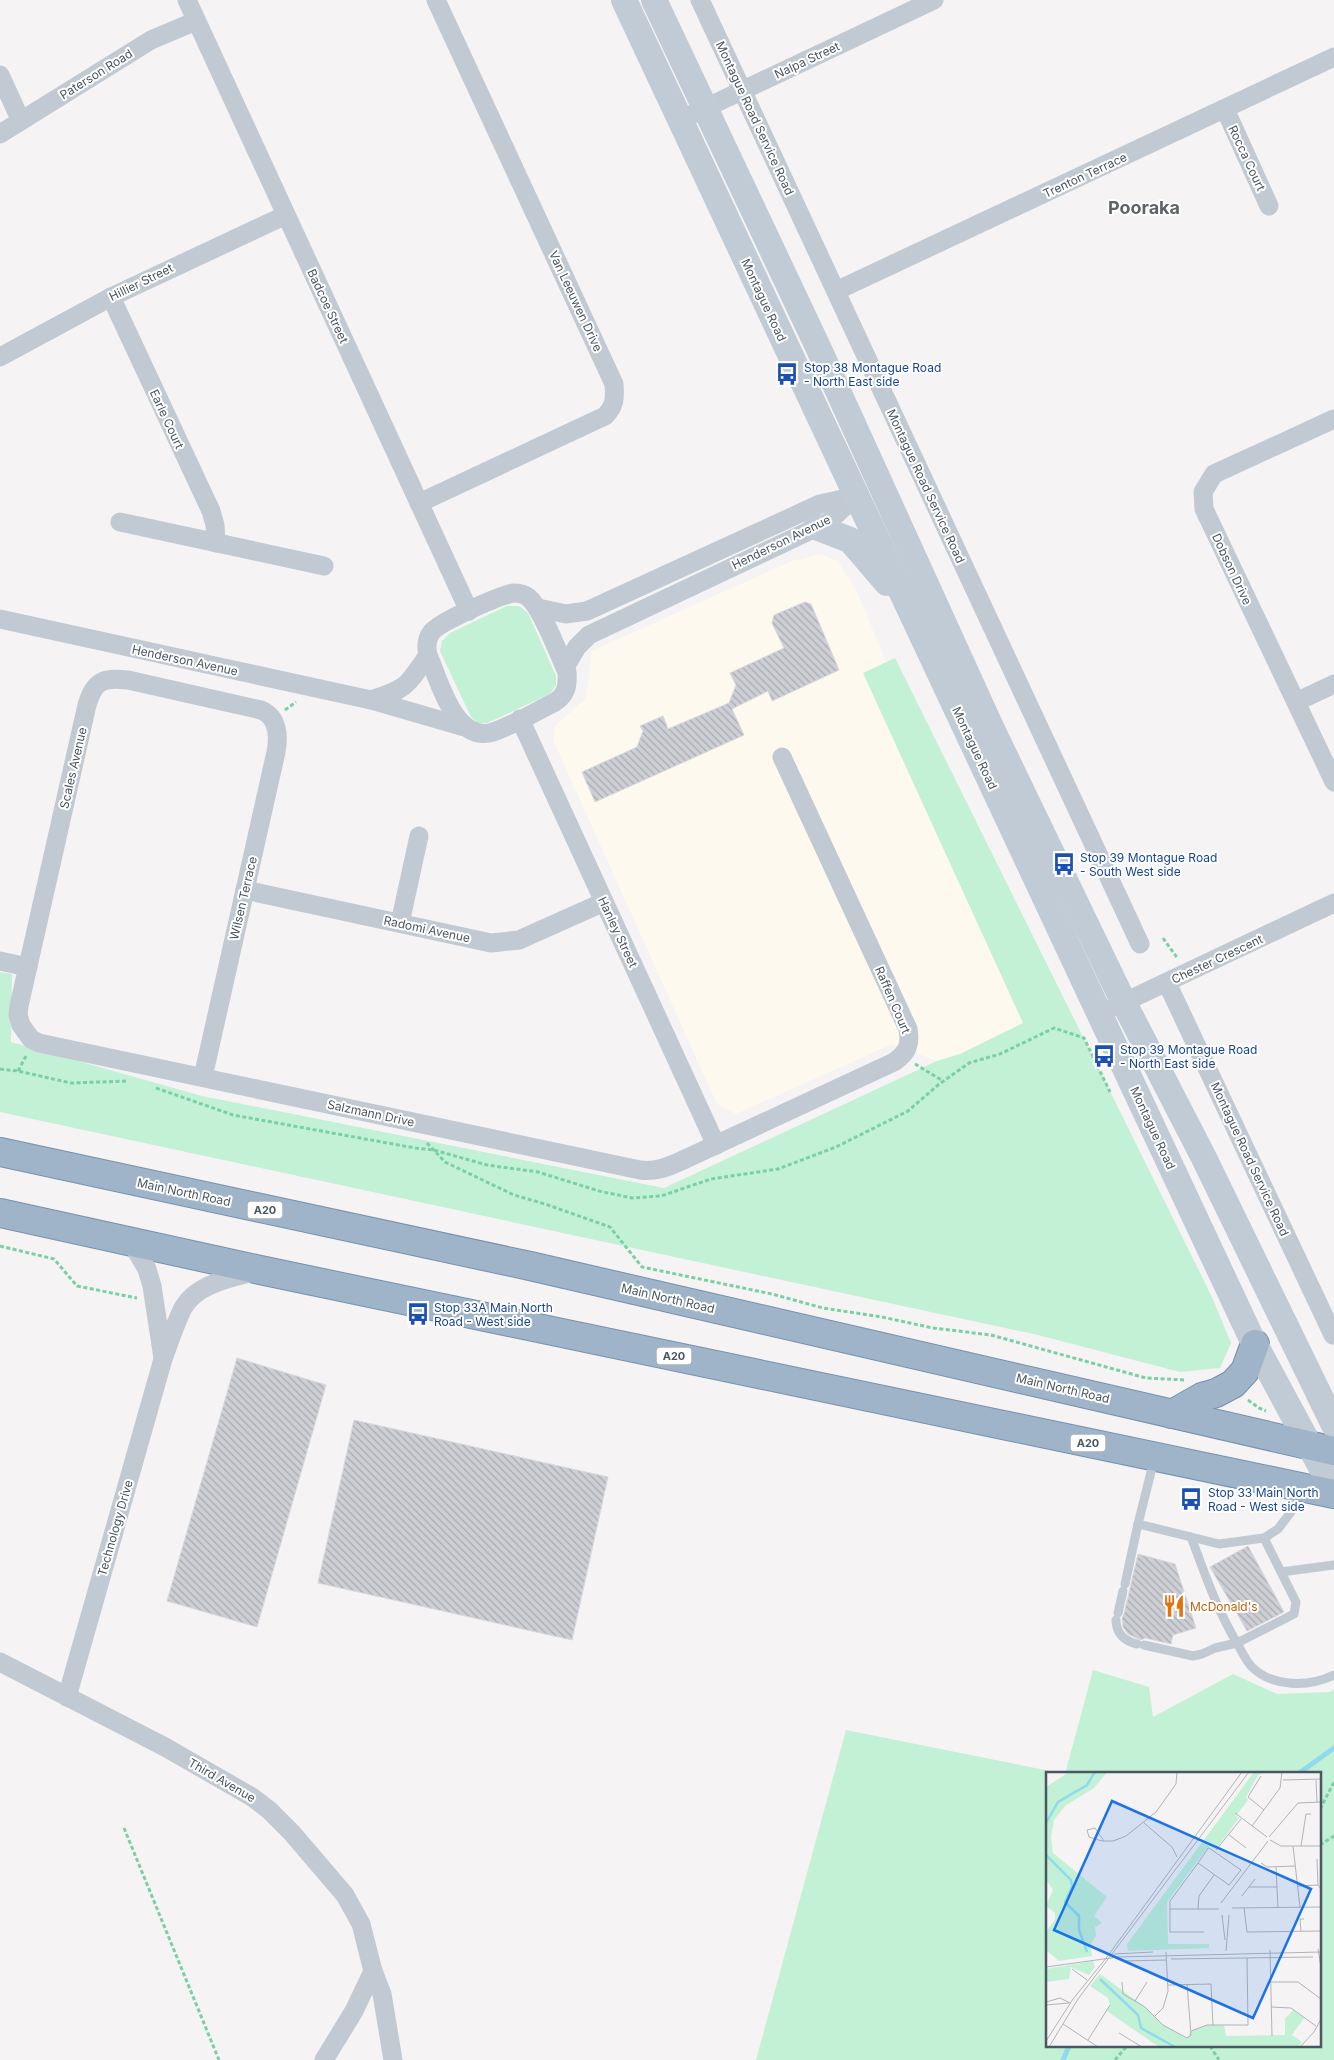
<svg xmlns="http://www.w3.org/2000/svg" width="1334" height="2060" font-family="Inter,sans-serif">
<defs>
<pattern id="building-back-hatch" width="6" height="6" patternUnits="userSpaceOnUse" patternTransform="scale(1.25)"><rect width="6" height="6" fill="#cdcfd5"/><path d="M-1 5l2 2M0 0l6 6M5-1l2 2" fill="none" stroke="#a8abb0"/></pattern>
</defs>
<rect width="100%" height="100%" fill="#f5f3f3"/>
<path fill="#fdf9ef" d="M820,554L838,561L858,594L886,662L864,674L1024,1023L960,1054L937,1061L892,1044L736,1114L717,1104L553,740L555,726L586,698L592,651L792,561Z"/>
<g fill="#c3f1d5" fill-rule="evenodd">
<path d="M507,606H519L528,613L556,676V685L550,694L487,723H478L471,717L440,651L442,641L450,633Z"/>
<path d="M895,658L1212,1297L1231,1343L1220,1368L1180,1372L1038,1335L0,1112V972L12,974L11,1042L202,1096L664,1188L937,1061L960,1054L1023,1023L863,673Z"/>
<path d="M1093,1670L1149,1687L1153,1717L1233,1674L1277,1694L1330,1692L1334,1689V2060H756L846,1730L1065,1774ZM1048,1774H1320V2046H1048Z"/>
</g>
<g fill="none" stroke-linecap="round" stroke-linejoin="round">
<g stroke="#90daee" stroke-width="5">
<path d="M1298,1774L1334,1748"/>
<path d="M1063,2060L1069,2046"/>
</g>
</g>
<g fill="url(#building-back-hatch)" stroke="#d7d9de">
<path d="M805,602L811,604L839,670L772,701L768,691L732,709L744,735L595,802L582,772L637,747L643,731L640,726L663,716L668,729L729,703L736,685L730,673L784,648L772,623L774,615Z"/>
<path d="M237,1358L326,1385L257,1627L167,1601Z"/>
<path d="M354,1420L608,1477L572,1640L318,1583Z"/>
<path d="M1248,1546L1284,1612L1247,1631L1210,1567Z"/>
<path d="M1138,1554L1175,1564L1196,1628L1173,1635L1171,1644L1145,1638L1141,1640L1128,1634L1123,1627L1122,1618L1124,1614Z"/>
</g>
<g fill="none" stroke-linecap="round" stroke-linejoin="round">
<defs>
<g id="trunk">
<path d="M0,1152L530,1266L1334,1451"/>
<path d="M0,1213L260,1270L1334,1494"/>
<path d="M1172,1414L1202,1397L1216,1393L1233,1384L1245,1371L1255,1344"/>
</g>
</defs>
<use href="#trunk" stroke="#7690ad" stroke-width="30"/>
<g stroke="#7ad0a6" stroke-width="3" stroke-dasharray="4 2.5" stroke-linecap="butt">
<path d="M285,710L296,702"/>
<path d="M1163,938L1178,959"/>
<path d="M915,1064L943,1081"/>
<path d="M0,1069L18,1071L71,1083L128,1081"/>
<path d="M18,1071L26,1056"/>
<path d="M156,1088L233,1115L415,1148L434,1150L487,1165L538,1172L599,1191L632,1198L661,1196L711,1179L778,1169L836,1147L908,1111L938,1085L969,1063L1000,1054L1054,1028L1084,1038L1110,1092"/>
<path d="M427,1143L445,1162L514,1195L545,1204L610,1227L642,1267L772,1294L823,1308L882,1317L933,1328L991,1335L1146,1378L1185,1380"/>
<path d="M0,1246L54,1259L77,1286L137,1298"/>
<path d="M1248,1400L1259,1408L1266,1411"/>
<path d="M1320,1809L1334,1782"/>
<path d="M124,1828L219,2060"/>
<path d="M1320,1845L1334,1836"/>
<path d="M1210,2046L1219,2060"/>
<path d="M1115,2060L1127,2046"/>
</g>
<g stroke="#c1cad2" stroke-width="9">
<path d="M1154,1460L1138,1524L1191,1537C1205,1574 1217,1610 1237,1643C1241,1650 1245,1659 1251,1666C1272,1688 1309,1687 1334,1675"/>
<path d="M1191,1537L1219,1544L1264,1538L1278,1529L1291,1512L1298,1489"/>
<path d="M1281,1572L1334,1565"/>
<path d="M1125,1584L1138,1524"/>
<path d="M1118,1613L1123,1591"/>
<path d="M1116,1620C1116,1633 1124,1641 1137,1644"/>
<path d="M1144,1645L1193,1656L1202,1654L1215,1648L1237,1643L1294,1614L1296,1602L1264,1538"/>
</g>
<g stroke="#c1cad2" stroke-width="19">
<path d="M187,0L469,611"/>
<path d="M700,0L1140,944"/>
<path d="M0,75L21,121"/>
<path d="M1225,109L1269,206"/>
<path d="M680,120L934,0"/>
<path d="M0,134L151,40L196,21"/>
<path d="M836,291L1334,57"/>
<path d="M111,297L211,511L215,525L216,543"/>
<path d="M0,357L111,297L286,215"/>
<path d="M1334,419L1214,474L1203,492L1204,509L1334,782"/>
<path d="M419,503L605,416C615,406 615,398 614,384L436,0"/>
<path d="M120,522L324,566"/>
<path d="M513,593C519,593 524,594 528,597C542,608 559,655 567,672C568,686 566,695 555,702C535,712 514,725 493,732C455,744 439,680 428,655C426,647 426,640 431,633C438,622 499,596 513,593Z"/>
<path d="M538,608L566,614L587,611L820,504L856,496"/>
<path d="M0,619L371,700L464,727"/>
<path d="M565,667L577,647L589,635L828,522L855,497"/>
<path d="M371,700C407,689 407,686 428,655"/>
<path d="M1296,702L1334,684"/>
<path d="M520,719L716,1145"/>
<path d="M245,890L491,943L519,940L604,902"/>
<path d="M400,923L419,836"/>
<path d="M0,961L28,967"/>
<path d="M1167,983L1333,1335"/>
<path d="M1114,1007L1334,903"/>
<path d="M203,1077L276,752C279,736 278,717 261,710L128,680C103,677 94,681 87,705L19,1006L18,1015L21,1025L31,1039L39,1043L640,1170C656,1172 668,1167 681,1161L894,1062C907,1053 911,1045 908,1029L782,757"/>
<path d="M131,1242L147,1269L152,1286L163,1358"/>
<path d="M0,1662L165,1747L252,1797L269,1810L292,1833L345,1895L361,1924L373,1971L382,1994L393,2060"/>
<path d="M67,1697L163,1359C169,1343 175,1324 183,1308C197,1283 232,1278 257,1271"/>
<path d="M324,2060L354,2011L373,1971"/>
</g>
<g stroke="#c1cbd6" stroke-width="26">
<path d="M624,0L1251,1337L1334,1491"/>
<path d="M654,0L818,347L990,725L1124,1003L1203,1156L1334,1425"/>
<path d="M816,527L850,540L887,583"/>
</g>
<use href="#trunk" stroke="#9fb4c9" stroke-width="28"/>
</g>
<defs>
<symbol id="bus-bare" viewBox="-9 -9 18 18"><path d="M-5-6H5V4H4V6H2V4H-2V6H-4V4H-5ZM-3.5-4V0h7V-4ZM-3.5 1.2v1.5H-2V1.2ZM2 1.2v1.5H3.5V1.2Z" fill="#1a4fb4" stroke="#fff" stroke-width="2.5" paint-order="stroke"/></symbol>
<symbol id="restaurant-bare" viewBox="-9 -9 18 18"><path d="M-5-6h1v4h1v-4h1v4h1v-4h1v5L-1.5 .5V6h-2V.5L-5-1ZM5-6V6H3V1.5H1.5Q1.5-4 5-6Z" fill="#e8710a" stroke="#fff" stroke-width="2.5" paint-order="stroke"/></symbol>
</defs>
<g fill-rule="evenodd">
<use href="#bus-bare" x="771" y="358" width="32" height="32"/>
<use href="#bus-bare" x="1048" y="848" width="32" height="32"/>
<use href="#bus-bare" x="1088" y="1040" width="32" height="32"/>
<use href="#bus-bare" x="402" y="1298" width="32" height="32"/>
<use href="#bus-bare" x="1175" y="1483" width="32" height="32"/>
<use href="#restaurant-bare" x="1158" y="1590" width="32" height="32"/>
</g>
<g text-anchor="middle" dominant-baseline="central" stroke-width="4" stroke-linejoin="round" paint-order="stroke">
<g fill="#fff" stroke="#808990" stroke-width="1">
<rect x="247.5" y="1201.5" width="35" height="17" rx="4"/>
<rect x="656.5" y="1347.5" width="35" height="17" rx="4"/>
<rect x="1070.5" y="1434.5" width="35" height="17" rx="4"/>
</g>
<g font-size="11" font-weight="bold" fill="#4a5661">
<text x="265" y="1210">A20</text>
<text x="674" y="1356">A20</text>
<text x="1088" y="1443">A20</text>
</g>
<g font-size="12" fill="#4a5661" stroke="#fff">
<text transform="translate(807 60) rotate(-25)">Nalpa Street</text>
<text transform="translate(96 74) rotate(-32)">Paterson Road</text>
<text transform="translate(755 118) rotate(65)">Montague Road Service Road</text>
<text transform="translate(1247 158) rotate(65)">Rocca Court</text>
<text transform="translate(1085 175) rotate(-25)">Trenton Terrace</text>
<text transform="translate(141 282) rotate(-26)">Hillier Street</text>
<text transform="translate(764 300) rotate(65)">Montague Road</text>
<text transform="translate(576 301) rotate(65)">Van Leeuwen Drive</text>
<text transform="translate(328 306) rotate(65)">Badcoe Street</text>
<text transform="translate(167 419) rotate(65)">Earle Court</text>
<text transform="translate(926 486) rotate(65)">Montague Road Service Road</text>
<text transform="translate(781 542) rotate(-26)">Henderson Avenue</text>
<text transform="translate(1232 569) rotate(65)">Dobson Drive</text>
<text transform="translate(185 660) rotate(12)">Henderson Avenue</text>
<text transform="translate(975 748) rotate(65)">Montague Road</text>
<text transform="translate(73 768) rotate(-77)">Scales Avenue</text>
<text transform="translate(243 898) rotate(-77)">Wilsen Terrace</text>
<text transform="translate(427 929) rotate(12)">Radomi Avenue</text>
<text transform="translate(618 932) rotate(65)">Hanley Street</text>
<text transform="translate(1217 959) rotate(-25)">Chester Crescent</text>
<text transform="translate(893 1000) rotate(67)">Raffen Court</text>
<text transform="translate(371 1113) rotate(12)">Salzmann Drive</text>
<text transform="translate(1153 1128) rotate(65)">Montague Road</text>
<text transform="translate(1250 1159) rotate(65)">Montague Road Service Road</text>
<text transform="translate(184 1192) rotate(12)">Main North Road</text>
<text transform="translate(668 1298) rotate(13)">Main North Road</text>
<text transform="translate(1063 1388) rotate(13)">Main North Road</text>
<text transform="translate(115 1528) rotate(-74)">Technology Drive</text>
<text transform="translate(222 1780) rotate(30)">Third Avenue</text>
</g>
<g font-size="12" fill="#164399" stroke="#fff" text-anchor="start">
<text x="804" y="367">Stop 38 Montague Road<tspan x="804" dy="14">- North East side</tspan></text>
<text x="1080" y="857">Stop 39 Montague Road<tspan x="1080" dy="14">- South West side</tspan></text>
<text x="1120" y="1049">Stop 39 Montague Road<tspan x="1120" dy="14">- North East side</tspan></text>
<text x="434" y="1307">Stop 33A Main North<tspan x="434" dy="14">Road - West side</tspan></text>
<text x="1208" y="1492">Stop 33 Main North<tspan x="1208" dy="14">Road - West side</tspan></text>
</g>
<g font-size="12" fill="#c56008" stroke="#fff" text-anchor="start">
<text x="1190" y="1606">McDonald's</text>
</g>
<g font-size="18" font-weight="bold" fill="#5f6368" stroke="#fff">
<text x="1144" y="207">Pooraka</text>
</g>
</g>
<g transform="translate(1046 1772)">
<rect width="275" height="275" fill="#f5f3f3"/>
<path d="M23,0H61L48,16L19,34L8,48L5,65L7,81L61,125L48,144L56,151L49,155L50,164L44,173L46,184L13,189L0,178V159L9,148V141L0,134L7,118L0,107V15ZM208,0H219L212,3L200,25L202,28L190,44L193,46L170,77L163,74L121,130L122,172H163V176L82,179L81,172ZM47,189L49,195L43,203L25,195L23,207L0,210V197ZM54,202L99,235L117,253L141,266L145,259L161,253H178L180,264L239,263V247L247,238L258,246L246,263L256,270L252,275H113L61,239L64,233L62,226L44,214Z" fill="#c3f1d5"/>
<path fill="none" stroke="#90daee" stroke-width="2.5" d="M0,51L12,30L41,13L49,0M0,83L25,108L26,115L19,130L33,144V158L41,180M54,207L92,243L95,256L129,275"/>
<path fill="none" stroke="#b1b4b9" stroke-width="1" d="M215,4L202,25L218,38M237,8L275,7M270,8L271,30M189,41L221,65M98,51L126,75L131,85M206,54L234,16L236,0M182,62L200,76M223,65L252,31L275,30M224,68L235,74H275M58,69L49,56L41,58L43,65L56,69H67L80,64L110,40L130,12L131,0M247,74L254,135M255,74L260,42H265M170,78L195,47M271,87L272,113L275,117M152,91L183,113L195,98L163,76H162L161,78L152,91L124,129V160H158M215,91L221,95L249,94M230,95L232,136M252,114L272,113M203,115H231M196,124L209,107M175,131L222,69M186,136L275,135M198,136L201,160L275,159M124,137H173M152,137L153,124L168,103M176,143L179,168M255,159L254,147H258M272,177L275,195M224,178L226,264M180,179L183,143M68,182L107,180M125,187L267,185M78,189L120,188M0,195L72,185L275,180M26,197L41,208M76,210L77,222L99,235L117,253L141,266L145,263L141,212M225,210H252L275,227M122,213L165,212L167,253M89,229L101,210M0,230L14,226L24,231M0,233L23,231M225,235L245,236L270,254M109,244L117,236L122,219L120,180M17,252L52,275M145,259L161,253H202L201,186M73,261L96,275M42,268L64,233M0,269L27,227L61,185L196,0M3,275L32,227L203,0M254,275L268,260L275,247"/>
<path fill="#1a73e8" fill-opacity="0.15" stroke="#1a73e8" stroke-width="2.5" d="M66,29L265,117L207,246L8,158Z"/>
<rect width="275" height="275" fill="none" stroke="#4a5661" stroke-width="2.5"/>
</g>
</svg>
